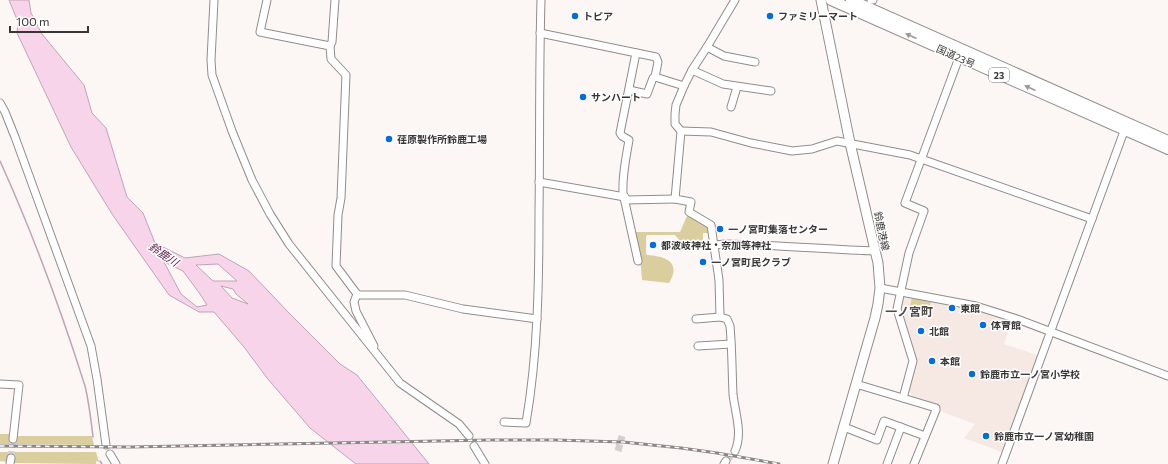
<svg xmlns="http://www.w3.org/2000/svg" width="1168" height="464" font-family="Commissioner,'Noto Sans JP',sans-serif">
<rect width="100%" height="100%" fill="#fcf6f5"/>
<path fill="#f6e8e3" d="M906,295L969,306L1012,321L1004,344L1040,356L1005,451L1002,452L964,438L975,424L945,413L940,410L941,406L914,399L907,387L914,361L899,310L902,296Z"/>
<g fill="#dacd9e">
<path d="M689,215L708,226L709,233H703V243L683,244L675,235H647L646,237V253L647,255C665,256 682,262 669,283L642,280L641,268L634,233L635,232H680L687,216Z"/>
<path d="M912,298L931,301L929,310L910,306Z"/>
<path d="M0,434H9V439H14L16,436H92L94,445L0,444Z"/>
<path d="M0,452H96L99,462L96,461V464L14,463L13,458H7V462L0,461Z"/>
</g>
<path fill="#f8d4ea" stroke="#bea5b4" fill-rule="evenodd" d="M9,0H29L31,13L42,34L84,85L92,113L106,128L127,197L143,213L155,243L185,258L219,254L249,271L290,314L340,364L357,375L429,464H356L310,428L267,378L244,347L214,312H199L169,295L112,214L71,147L17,33L18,22ZM164,262L183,271L200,294L207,305L197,307L181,294ZM218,264L237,281H213L196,265ZM221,286L233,289L236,294L248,304L232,298Z"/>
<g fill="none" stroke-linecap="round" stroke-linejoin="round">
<g stroke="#bea5b4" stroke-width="1.5">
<path d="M0,161C33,234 61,310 85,386C89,402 91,420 93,437"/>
<path d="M100,461L102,464"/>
</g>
<g stroke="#d5d0cf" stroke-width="7" stroke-dasharray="7 3.5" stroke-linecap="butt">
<path d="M618,451L622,436"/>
<path d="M11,458L13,439"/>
<path d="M726,461L735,451"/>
</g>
<defs>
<g id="minor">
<path d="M214,0L211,60L212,75L232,131L252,180L270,214L289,244L400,383L459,424L469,436"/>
<path d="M267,0L260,32L330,46L331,59L346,75L341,198L338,215L336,266L357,294L359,295H405L463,309L537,319"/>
<path d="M871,0H873"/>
<path d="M540,33L656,57L658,62L655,77L684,86"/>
<path d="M330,46L332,42L335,0"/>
<path d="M707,47L724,56L755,62"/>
<path d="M636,53L620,133L622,136L629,140C626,158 622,175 623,193L638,261"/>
<path d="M692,70L723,84L771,91"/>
<path d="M629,90L647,94L653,78L655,77"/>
<path d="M0,103L5,112L15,137L91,346L97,379L106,445"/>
<path d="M731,107L737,87"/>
<path d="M681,131L711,132L751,143L792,151L812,149L837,141L910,155L1092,219"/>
<path d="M539,182L625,197"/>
<path d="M625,200L675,199"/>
<path d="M715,245L725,244C775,245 825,249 875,251"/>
<path d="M880,288L976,306L1017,319L1168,376"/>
<path d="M357,294L354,302L356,311L374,346"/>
<path d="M696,319L720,317"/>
<path d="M698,346L731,344"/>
<path d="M0,384L19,385L13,439"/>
<path d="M856,384L936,408V410L914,464"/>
<path d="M903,398L913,361L897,309L909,253L924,211L905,203L957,63"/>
<path d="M504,422L526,423C538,353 539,282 539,212C540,141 539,71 541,0"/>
<path d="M844,427L877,440L884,421L925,436"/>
<path d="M474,446L485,464"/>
<path d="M735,451C743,433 735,413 733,394C732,371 732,348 730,326L727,319L720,317L719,280L711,225L689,212L691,202L675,199L681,131L675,124V114L676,105L684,86L692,70L707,47L735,0"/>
<path d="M110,454L116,464"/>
<path d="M10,464L11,458"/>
<path d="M724,464L726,461"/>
<path d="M887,464L901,427"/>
<path d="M1002,464L1123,134"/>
</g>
<path id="major" d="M821,0L850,143L878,263L880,288L878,304L875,318L833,464"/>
<g id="highway">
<path d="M831,0L1168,149"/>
<path d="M851,0L1168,141"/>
</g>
</defs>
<use href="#minor" stroke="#928c8b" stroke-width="9"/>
<use href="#major" stroke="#928c8b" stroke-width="11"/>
<use href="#highway" stroke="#928c8b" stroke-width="12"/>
<use href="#minor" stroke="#fff" stroke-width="7"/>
<use href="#major" stroke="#fff" stroke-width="9"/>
<use href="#highway" stroke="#fff" stroke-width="10"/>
<defs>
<path id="rail" d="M0,446L131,447L490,440H555L623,442L681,448L717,453L779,464"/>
</defs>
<use href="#rail" stroke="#8b8786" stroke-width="3"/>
<use href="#rail" stroke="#fff" stroke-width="1.5" stroke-dasharray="4.5" stroke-linecap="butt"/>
</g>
<defs><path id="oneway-solid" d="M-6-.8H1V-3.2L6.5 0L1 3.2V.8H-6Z"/></defs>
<g fill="#9c9a9a">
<use href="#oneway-solid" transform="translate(911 36) rotate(-156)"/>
<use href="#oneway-solid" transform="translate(1030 88) rotate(-156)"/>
</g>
<g fill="#056ed6" stroke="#fff" stroke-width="1.5">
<circle cx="575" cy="16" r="4"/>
<circle cx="770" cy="16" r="4"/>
<circle cx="583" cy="97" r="4"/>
<circle cx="389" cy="139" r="4"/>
<circle cx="720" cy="229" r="4"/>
<circle cx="653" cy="245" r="4"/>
<circle cx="703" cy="262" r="4"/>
<circle cx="952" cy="308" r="4"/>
<circle cx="983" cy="325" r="4"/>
<circle cx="921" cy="331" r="4"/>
<circle cx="932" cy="361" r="4"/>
<circle cx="972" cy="374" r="4"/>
<circle cx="986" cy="436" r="4"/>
</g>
<g text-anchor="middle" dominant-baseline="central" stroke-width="3" stroke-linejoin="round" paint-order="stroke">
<rect fill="#fff" stroke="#747272" stroke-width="1" x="989" y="68" width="20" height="14" rx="3"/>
<g font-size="9" font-weight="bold" fill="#383635">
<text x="999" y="75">23</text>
</g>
<g font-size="10" font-weight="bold" fill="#383635" stroke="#fff" text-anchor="start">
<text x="583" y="16">トピア</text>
<text x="778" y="16">ファミリーマート</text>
<text x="591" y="97">サンハート</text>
<text x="397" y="139">荏原製作所鈴鹿工場</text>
<text x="728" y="229">一ノ宮町集落センター</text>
<text x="661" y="245">都波岐神社・奈加等神社</text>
<text x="711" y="262">一ノ宮町民クラブ</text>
<text x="960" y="308">東館</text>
<text x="991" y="325">体育館</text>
<text x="929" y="331">北館</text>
<text x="940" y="361">本館</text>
<text x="980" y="374">鈴鹿市立一ノ宮小学校</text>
<text x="994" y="436">鈴鹿市立一ノ宮幼稚園</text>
</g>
<g font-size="10" fill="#383635" stroke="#fff">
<text transform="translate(956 56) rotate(24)">国道23号</text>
<text transform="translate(882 231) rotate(78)">鈴鹿港線</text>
</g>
<g font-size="11" font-style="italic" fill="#5a1747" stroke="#fff">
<text transform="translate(164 254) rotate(34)">鈴鹿川</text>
</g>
<g font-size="12" font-weight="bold" fill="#4e4a48" stroke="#fff">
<text x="909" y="311">一ノ宮町</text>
</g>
</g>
<path d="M10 26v6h78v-6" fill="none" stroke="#383635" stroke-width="2"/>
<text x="16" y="26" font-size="12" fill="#383635" stroke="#ffffff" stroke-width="3" paint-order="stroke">100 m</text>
</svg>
